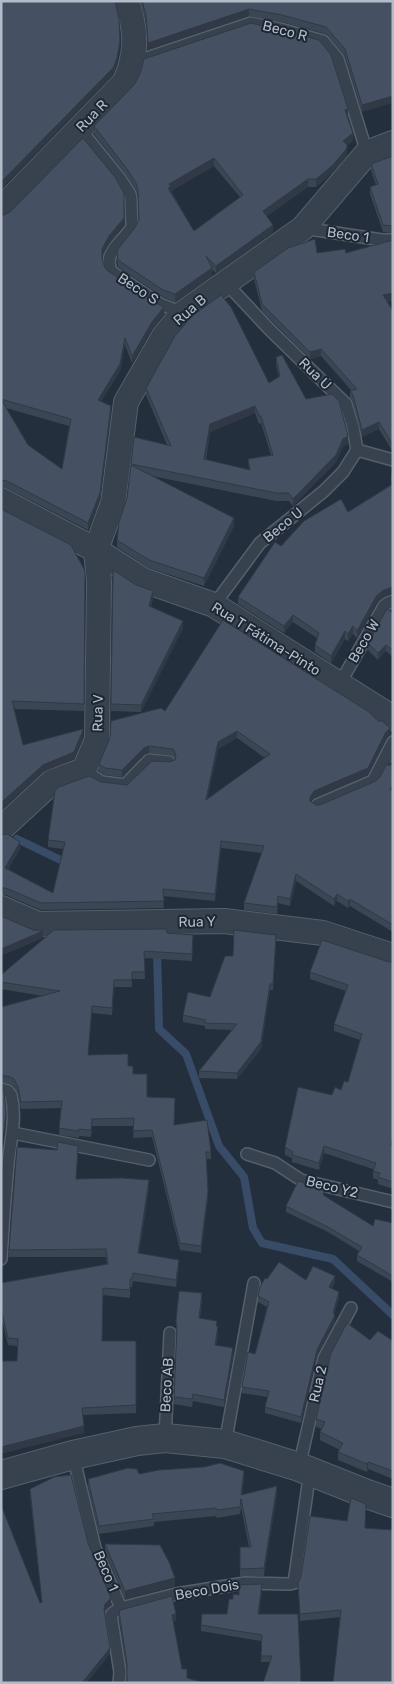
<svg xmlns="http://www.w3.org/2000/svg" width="394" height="1684" font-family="Rubik,sans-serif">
<rect width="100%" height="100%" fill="#242f3e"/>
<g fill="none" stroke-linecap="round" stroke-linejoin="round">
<g stroke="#394c67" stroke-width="8">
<path d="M17,839L69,864"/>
<path d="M157,950L159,1029L186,1054L219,1146L244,1177L253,1228L262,1243L333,1259L393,1315"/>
</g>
<defs>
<g id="service">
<path d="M132,63L251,23L280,29L323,41L338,59L367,153"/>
<path d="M80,129L121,180L130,194L131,199L132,227C124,241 101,253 112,272L160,304L183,313"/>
<path d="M303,228L382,240H393"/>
<path d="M225,282L270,330L346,404L353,427L357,450"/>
<path d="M357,450L393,460"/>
<path d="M214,605L260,543L324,491L343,472L357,450"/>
<path d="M339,685L384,606L388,603L393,601"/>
<path d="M84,770L102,782L125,785L149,760L169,762"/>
<path d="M317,805L373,781L393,742"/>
<path d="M1,1089L8,1091L11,1095C17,1118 10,1142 8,1165C5,1196 3,1227 1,1259"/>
<path d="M13,1133L149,1160"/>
<path d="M247,1154L275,1163L301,1180L393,1202"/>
<path d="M165,1438L170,1333"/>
<path d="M225,1444L254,1283"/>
<path d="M73,1455L95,1548L121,1608L114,1612L111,1615L120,1672L119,1683"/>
<path d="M299,1467L324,1358L351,1308"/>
<path d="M121,1608L176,1594L245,1583L290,1584L294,1583L310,1471"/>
</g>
<g id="minor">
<path d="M1,209L124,83C127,77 130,70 131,64C137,45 134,19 126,1"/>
<path d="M1,500L96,550L143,580L214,605L393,718"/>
<path d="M1,829L52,782L84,770L97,740L99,582L96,550L113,503L126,402L164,336L183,313L303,228L367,153L393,143"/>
<path d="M1,908L38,924L224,921L323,933L393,956"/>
</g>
<path id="tertiary" d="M1,1475L73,1455L137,1441L165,1438L225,1444L299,1467L367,1494L393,1503"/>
</defs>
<use href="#service" stroke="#565f6c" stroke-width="14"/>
<use href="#minor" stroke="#565f6c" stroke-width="26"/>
<use href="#tertiary" stroke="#565f6c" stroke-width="30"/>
<use href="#service" stroke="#38414e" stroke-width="11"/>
<use href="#minor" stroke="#38414e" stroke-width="24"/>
<use href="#tertiary" stroke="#38414e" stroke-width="28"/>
</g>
<g fill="#3b4654" fill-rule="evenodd">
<path d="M140,1H393L362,112L345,56L326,34L282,22L249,16L148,50L146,22Z"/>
<path d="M348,117L353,141L347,145V156L333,172L316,187H308L267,216L273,232L216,273L212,270V276L175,302L163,297L118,267L117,260V253L134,229L139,220L138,198L136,190L127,176L94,134V126ZM214,166L240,197L194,231L171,191Z"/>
<path d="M393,156V233L383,232L370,194V187L376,185L371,171V164Z"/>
<path d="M1,215L124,225L109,244L102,256V259L105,268L108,271L164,314L152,329L132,363L125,345L120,371L101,401L111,413L100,500L88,530L7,488L1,487ZM6,408L69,426L62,469L28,445Z"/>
<path d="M393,240V300L387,302L393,311V452L379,429L362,437L353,402L350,398V391L351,390L321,356L310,359L262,311L254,279V272L317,253H346Z"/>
<path d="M276,357L306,399L348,444L343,446L336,462L293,506L289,501H276L152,476L234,526L204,586L149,568L117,547V540L127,498L134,437L167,445L146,395V388L269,383L279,377L276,365ZM255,413L259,424L261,423L271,455L248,459L249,470L206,460L210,432Z"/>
<path d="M393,473V594L384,597L377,602L357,638L353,634L348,641L345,639L331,663L315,652V645L317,638L293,622L284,633L238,604V597L281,546L348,512L392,484L391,482V475Z"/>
<path d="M1,509L85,571L84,711L14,709L23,745L83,729V737L74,759L43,772L4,807L1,808Z"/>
<path d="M113,570L153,598L151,607L183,628L141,712L111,711Z"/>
<path d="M393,613V657L386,651L378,660L368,650V643Z"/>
<path d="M165,711L390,735L386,739L368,775L314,798L311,802L316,805H320L376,781L380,777L388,765L393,755V932L350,906L348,908L337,901L334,906L296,881L290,906L278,903L277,914L244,910V903L262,853L221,848L215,901L163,896L164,908L41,910L6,895H1V835L20,849L8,869L53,893L63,849L48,847V840L101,782L127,785L175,759L173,756L149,753L144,755L122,777L105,775L99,771V764ZM237,738L265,758L207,799L218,749Z"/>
<path d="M167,933L193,942L192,961L144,958L145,979H132V987H114L112,1015L92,1013L88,1055L128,1066L133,1074L147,1097L174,1125L211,1152V1159H206L208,1198L201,1253L180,1250L152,1137L133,1138L134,1126H92L91,1137L79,1136V1138L59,1135L61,1108L21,1109L18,1094L14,1086L10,1084L1,1082V1007L43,996L1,989V975Z"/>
<path d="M276,941L273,990H270L261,1049L237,1079L199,1078V1071L232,1030L205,1029V1026L183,1022V1015L210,997L233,956Z"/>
<path d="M389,962H393V1189L378,1184V1180L373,1178V1169L324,1153L319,1170L292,1162V1158L285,1155V1147L332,1095L341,1090L348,1082L360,1040L334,1031V1024L346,991L310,979V972Z"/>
<path d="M78,1153L76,1179L149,1188L139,1253L179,1267L176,1287L133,1281L132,1287H130V1298L103,1295L102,1341H136V1413L83,1415L84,1433L17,1361V1346L8,1345L1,1316V1283L107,1264L106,1257H9V1250Z"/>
<path d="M325,1195V1196L373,1226L393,1223V1282L357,1261V1255L359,1251L328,1232L286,1212V1206Z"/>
<path d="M267,1279L306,1280L335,1283L332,1288L339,1298L334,1314L335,1321L317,1356L301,1423L265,1413V1407L268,1397L242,1393V1387L255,1354L267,1307L258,1302V1296Z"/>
<path d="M202,1300L200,1318L217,1326L218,1334L216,1346L233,1356L224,1407L193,1401L192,1407L174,1404L177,1332L176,1329V1321Z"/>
<path d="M370,1340L393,1341V1479L368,1469L367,1472L338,1460V1452L340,1450L320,1440V1432L322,1429L316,1427V1419Z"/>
<path d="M139,1474L244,1478L242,1495L277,1493L264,1576H240V1547H249L241,1507L240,1514L217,1518L216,1516L154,1522V1526L99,1534L88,1486V1479Z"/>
<path d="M30,1489L88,1543L111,1605L105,1610L104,1614L110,1654L40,1603L42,1602L30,1495Z"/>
<path d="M366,1510L341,1617L300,1621L298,1583L347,1521Z"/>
<path d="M105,1544L175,1586L125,1599L105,1552Z"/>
<path d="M262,1591L259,1614H298L270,1662H261V1641L201,1631V1625L227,1614L239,1595Z"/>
<path d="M119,1611L176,1621H173L182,1669L187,1678L127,1671L119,1618Z"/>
</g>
<g fill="#303945">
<path d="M249,9V16L148,50V43Z"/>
<path d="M120,41V48L117,65L113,75L1,189V182Z"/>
<path d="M393,96V103L362,112V105Z"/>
<path d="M348,109V117L345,118V110Z"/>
<path d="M353,133V141L343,148V141Z"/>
<path d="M347,148V156L333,172L316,187V179Z"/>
<path d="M214,158V166L171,191V194L168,196L169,184Z"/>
<path d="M308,179V187L263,219V211Z"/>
<path d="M124,218V225L109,244L102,256V249L109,236Z"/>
<path d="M273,225V232L216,273V266Z"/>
<path d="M212,268V276L175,302V294Z"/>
<path d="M393,293V300L383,302V295Z"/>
<path d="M164,307V314L152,329L132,363V356L152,322Z"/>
<path d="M125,338V345L120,371L98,407V400Z"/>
<path d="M321,349V356L310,359V352Z"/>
<path d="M111,406V413L100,500L88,530V523Z"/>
<path d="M255,406V413L210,432L204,467V459L210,424Z"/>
<path d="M379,422V429L362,437V430Z"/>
<path d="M348,436V444L343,446L336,462L293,506V499L343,439Z"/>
<path d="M234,518V526L204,586V578Z"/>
<path d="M393,587V594L384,597L377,602L357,638V631L377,595L384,590Z"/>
<path d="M153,591V598L149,613V606Z"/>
<path d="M293,615V622L284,633V626Z"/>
<path d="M183,621V628L141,712V705Z"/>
<path d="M353,626V634L348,641V634Z"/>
<path d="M345,631V639L331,663V656Z"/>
<path d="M386,645V651L378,660V653Z"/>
<path d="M390,728V735L386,739L368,775L314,798L310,804V797L314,791Z"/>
<path d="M83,730V737L74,759L43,772L4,807L1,808V801Z"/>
<path d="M237,731V738L218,749L206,807V800L218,742Z"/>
<path d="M149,746V753L144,755L122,777V770L144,748Z"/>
<path d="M393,761V765L388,769V764Z"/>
<path d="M221,841V848L215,901V894Z"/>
<path d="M20,842V849L5,875V868Z"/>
<path d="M296,874V881L290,906V899Z"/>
<path d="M337,894V901L334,906V899Z"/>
<path d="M350,899V906L348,908V901Z"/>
<path d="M43,931V938L1,956V949Z"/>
<path d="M270,984V990L261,1049L237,1079V1073Z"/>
<path d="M92,1006V1013L88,1062V1055Z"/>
<path d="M6,1114V1121L1,1160V1153Z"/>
<path d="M324,1146V1153L319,1170V1163Z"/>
<path d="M149,1180V1188L138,1261V1253Z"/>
<path d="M208,1191V1198L201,1253V1246Z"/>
<path d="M179,1260V1267L176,1287V1280Z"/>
<path d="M335,1276V1283L329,1293V1287Z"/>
<path d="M339,1292V1298L333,1319V1313Z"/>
<path d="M335,1315V1321L317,1356L301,1423V1417L317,1350Z"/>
<path d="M218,1326V1334L215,1353V1345Z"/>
<path d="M233,1348V1356L224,1407V1400Z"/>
<path d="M84,1426V1433L1,1454V1447Z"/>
<path d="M368,1462V1469L367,1472V1464Z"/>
<path d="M244,1471V1478L241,1503V1495Z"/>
<path d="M277,1486V1493L264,1576V1568Z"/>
<path d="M175,1578V1586L125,1599V1591Z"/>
<path d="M262,1584V1591L258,1620V1614Z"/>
<path d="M111,1598V1605L105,1610L104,1616V1609L105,1604Z"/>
<path d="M176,1614V1621L172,1622V1615Z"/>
<path d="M110,1648V1654L87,1683H82Z"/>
</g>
<g fill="#455162" stroke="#303945" fill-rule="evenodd">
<path d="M1,1H115L119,19L120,41L117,58L113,68L1,182Z"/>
<path d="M142,1H393V96L362,105L345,49L326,27L282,15L249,9L148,43L146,15Z"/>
<path d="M251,23L319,40L331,55L348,109L345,110L353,133L343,141L347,145V148L333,165L316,179H308L263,211L273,225L216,266L206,256L212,268L175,294L163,290L118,260L117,253L118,249L134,229L139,220L138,190L136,183L127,169L94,126L134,85L140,74L144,59ZM214,158L243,195L194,231L168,188L171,187L169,184Z"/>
<path d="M83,138L115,177L124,193V218L109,236L102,249V259L105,268L108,271L156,303L164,307L152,322L132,356L125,338L120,364L98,400L111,406L100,493L88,523L7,481L1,480V399L28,445L62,469L71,419L1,399V215H4L10,212Z"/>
<path d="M393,156V226L383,225L370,187L378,184L371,164Z"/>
<path d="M315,239L317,253L345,249L346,253L393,240V293L383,295L393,311V445L379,422L362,430L353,395L350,391L357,389L321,349L310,352L262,304L254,272L288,248Z"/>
<path d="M221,295L231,307L269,383L280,376L276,357L282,355L306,399L332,394L339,401L348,436L343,439L336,455L293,499L289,493H276L131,464L134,437L171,446L146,388L175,336L192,316ZM255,406L259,416H261L273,455L248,459L250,470L204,459L210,424Z"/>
<path d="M131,465L234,518L204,578L149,560L117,540L119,522L127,498Z"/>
<path d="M393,484V587L384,590L377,595L357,631L353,626L348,634L345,631L331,656L315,645L319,633L293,615L284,626L238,597L275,542L281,546L304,521L341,499L348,512Z"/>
<path d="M1,509L71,545L85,571L84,704L12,701L23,745L83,729V730L74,752L43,765L4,800L1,801Z"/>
<path d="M113,570L136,585L153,591L149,606L183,621L141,705L111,704Z"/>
<path d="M387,609L393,613V650L386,645L378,653L368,643Z"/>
<path d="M223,620L369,712L379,722L381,720L390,728L386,732L368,768L314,791L310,797V801L316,805H320L376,781L380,777L386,765H393V785L390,790L393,789V925L350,899L348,901L337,894L334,899L296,874L290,899L278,896L277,907L244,903L264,846L221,841L215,894L163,889L164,901L41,903L6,888H1V835L7,834L20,842L5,868L53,893L65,842L48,840L55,791L59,787L89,776L101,782L127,785L152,761L169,762L175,760L176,755L173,749L149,746L144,748L122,770L105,768L99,764L110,738L111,721L161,708L165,711ZM237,731L270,754L206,800L218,742Z"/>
<path d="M393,755V761L388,764Z"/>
<path d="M1,916L33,930L43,931L1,949Z"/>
<path d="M166,929L167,933L193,935L192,954L144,951L145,972H132V980H114L112,1008L92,1006L88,1055L128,1054V1066H133V1074H147V1097L175,1098L174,1125L207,1120L211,1152H206L208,1191L201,1246L180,1243L152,1130L133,1131L134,1118L92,1119L91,1130L79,1129V1131L59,1128L62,1101L21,1102L18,1087L14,1079L10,1077L1,1075V1007L60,991L1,982V975L54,930Z"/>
<path d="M234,930L276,935L273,984H270L261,1042L237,1073L199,1071L237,1024L205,1023V1020L183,1015L188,992L210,997L225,956H233Z"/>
<path d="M322,940L389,962H393V1137L391,1145L393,1146V1182L378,1177L380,1173L373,1171L376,1163L324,1146L319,1163L292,1155L293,1152L285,1147L298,1087L332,1095L335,1087L341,1090L344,1081L348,1082L362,1034L334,1024L348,985L310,972Z"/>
<path d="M1,1090L4,1091L6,1114L1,1153Z"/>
<path d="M58,1142L78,1146L76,1179L121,1178L149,1180L138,1253L179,1260L176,1280L133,1273L132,1279H130V1290L103,1288L102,1341H136V1405L82,1408L84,1426L1,1447V1361H17L18,1339L8,1338L1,1309V1283L108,1264L106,1249L9,1250L17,1147L57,1150Z"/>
<path d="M298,1181L325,1189L323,1195L373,1226L375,1219L393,1223V1276L357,1255L362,1247L328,1227L286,1206Z"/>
<path d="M279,1262L306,1280L313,1266L335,1276L329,1287L339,1292L333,1313L335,1315L317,1350L301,1417L265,1407L269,1391L242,1387L248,1352L255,1354L269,1302L258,1296L260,1287L265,1278L267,1279Z"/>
<path d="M179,1291L202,1293L199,1318L217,1321L216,1326H218L215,1345L233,1348L224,1400L193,1394L192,1399L174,1397L177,1326L176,1321Z"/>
<path d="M347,1323L370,1340L378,1331L393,1341V1471L368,1462L367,1464L338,1452L343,1443L320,1432L325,1422L316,1419L331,1353Z"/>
<path d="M220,1463L244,1471L241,1495L277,1486L264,1568L240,1569V1547H251L241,1499L240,1507L217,1510L216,1508L152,1514L154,1519L99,1526L88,1479L128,1468L137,1469L139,1474L159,1470L204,1467Z"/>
<path d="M71,1475L88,1543L111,1598L105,1604L104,1609L110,1648L82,1683H1V1505L40,1603L42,1602L30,1489L54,1477Z"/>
<path d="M351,1498L366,1504L365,1528L393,1530V1683H333L341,1610L300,1614L298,1583L301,1577L310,1516L347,1521Z"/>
<path d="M105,1544L160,1545L169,1562L175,1578L125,1591Z"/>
<path d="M262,1584L258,1614H298L301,1683H263L272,1656H261L262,1635L201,1625L202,1614H227L229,1599H233V1594L239,1595V1585Z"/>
<path d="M172,1596L176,1614L172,1615L182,1669H187V1678L205,1683H127V1664L119,1611L124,1609Z"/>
</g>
<g text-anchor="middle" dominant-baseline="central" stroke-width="4" stroke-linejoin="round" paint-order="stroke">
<g font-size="14" fill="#b4bcc9" stroke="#1d2633">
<text transform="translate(285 31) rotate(14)">Beco R</text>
<text transform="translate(92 116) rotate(-46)">Rua R</text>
<text transform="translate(348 235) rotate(8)">Beco 1</text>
<text transform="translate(138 289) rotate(33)">Beco S</text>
<text transform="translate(190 310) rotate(-41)">Rua B</text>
<text transform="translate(315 374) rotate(44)">Rua U</text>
<text transform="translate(283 525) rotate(-39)">Beco U</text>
<text transform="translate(266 639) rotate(32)">Rua T Fátima-Pinto</text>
<text transform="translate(364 641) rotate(-60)">Beco W</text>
<text transform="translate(98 713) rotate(-89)">Rua V</text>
<text transform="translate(197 922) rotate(-1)">Rua Y</text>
<text transform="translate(332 1187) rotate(14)">Beco Y2</text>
<text transform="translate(318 1384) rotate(-77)">Rua 2</text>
<text transform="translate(167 1385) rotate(-87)">Beco AB</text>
<text transform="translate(106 1571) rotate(67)">Beco 1</text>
<text transform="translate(207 1590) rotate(-10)">Beco Dois</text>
</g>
</g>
<rect width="394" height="1684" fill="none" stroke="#b4bcc9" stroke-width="5"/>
</svg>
